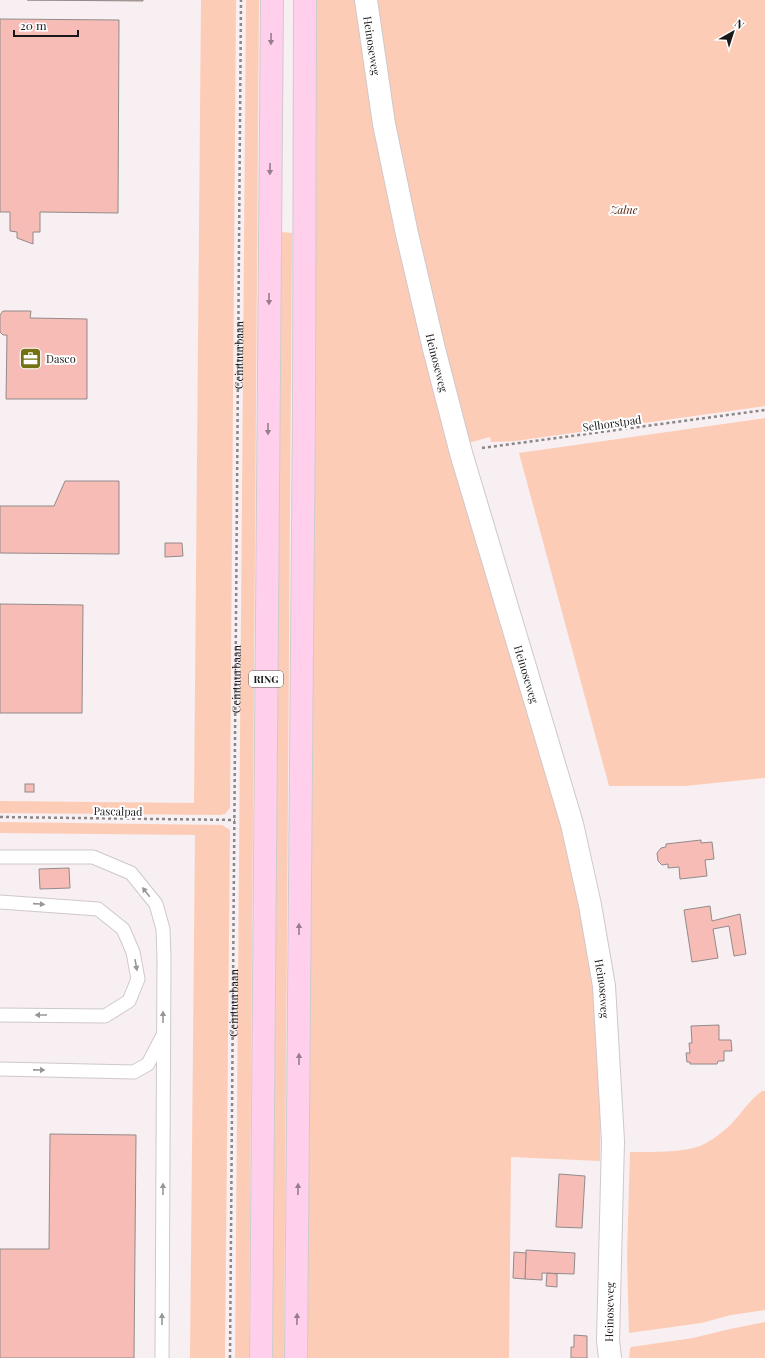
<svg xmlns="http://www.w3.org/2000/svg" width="765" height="1358" font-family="'Playfair Display',serif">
<rect width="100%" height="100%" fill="#f7eff1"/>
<g fill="#fdccb6">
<path d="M201,0H236L230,808L225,814L220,815L0,813V801L194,803Z"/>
<path d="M246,0H259L249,1358H235Z"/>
<path d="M316,0H357L560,818L589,946L601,1060L600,1161L511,1157L509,1358H307Z"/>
<path d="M373,0H765V406L515,441L491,442L490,437L468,443L442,345L394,123Z"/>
<path d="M281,232L292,233L284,1358H272Z"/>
<path d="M765,418V778L685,786H609L519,453Z"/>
<path d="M0,822L222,825L230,830L225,1358H190L195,835L0,833Z"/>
<path d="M762,1091H765V1310L731,1315L701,1323L629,1333L627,1256L630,1152C650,1152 681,1153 700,1146C710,1142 720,1134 728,1127C740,1116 748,1101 762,1091Z"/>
<path d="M765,1322V1358H629L630,1349L631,1347L693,1338L730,1329Z"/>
</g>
<g fill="#f8bcb7" stroke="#928b8a">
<path d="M27,0H143V1Z"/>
<path d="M0,19L119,20L118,213L40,212V232H33V244L17,238V232L10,231V212H0Z"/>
<path d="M3,311H31L30,318L87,319V399H6L7,335H3L0,332V315Z"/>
<path d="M65,481H119V554L0,553V506H54Z"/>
<path d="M165,543H182L183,556L165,557Z"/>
<path d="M0,604L83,605L82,713H0Z"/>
<rect x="25" y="784" width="9" height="8"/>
<path d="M701,840V843L712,842L714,859L705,860L707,876L680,879L679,867L668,868V864L662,865L658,861L657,853L661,848L666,847V844Z"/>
<path d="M69,868L70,888L40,889L39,869Z"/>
<path d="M710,906L712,921L740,914L746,954L734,956L729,926L713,929L718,958L692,962L684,910Z"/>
<path d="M719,1025V1040H731L732,1051H724V1061H718L717,1064H690V1062H687L686,1053H690L689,1043H692L691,1026Z"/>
<path d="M50,1134L136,1135L134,1358H0V1249H49Z"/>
<path d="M559,1174L585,1176L582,1228L556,1227Z"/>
<path d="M526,1250L575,1253L574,1274L542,1273V1280L525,1279Z"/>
<path d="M514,1252L526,1253L525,1279L513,1278Z"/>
<path d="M547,1273L557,1274V1287L546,1286Z"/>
<path d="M574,1335L587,1336V1358H571V1347H574Z"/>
</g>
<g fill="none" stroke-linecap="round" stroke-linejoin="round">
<defs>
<g id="service">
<path d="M0,857H93L131,873L156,904L163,929L164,958L162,1358"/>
<path d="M0,902L98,909L123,929L133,952L138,979L129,1001L105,1016L0,1015"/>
<path d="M0,1069L134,1072L148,1064L162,1037"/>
</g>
<g id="minor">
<path id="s2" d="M366,0L384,124L407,234L434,349L461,453L572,824L590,905L604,986L613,1141L608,1340L610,1358"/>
</g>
<g id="primary">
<path d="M261,1358L272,0"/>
<path d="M296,1358L304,410L305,0"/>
</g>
</defs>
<use href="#service" stroke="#cfc8c9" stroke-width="15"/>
<use href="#minor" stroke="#cfc8c9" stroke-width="24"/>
<use href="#primary" stroke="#cdcccc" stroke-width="24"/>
<g stroke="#8b8687" stroke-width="2.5" stroke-dasharray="3 3" stroke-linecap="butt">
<path d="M482,448L765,410"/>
<path d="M0,817L235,820"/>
<path id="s1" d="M230,1358L241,0"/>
</g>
<use href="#service" stroke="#fff" stroke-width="13"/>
<use href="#minor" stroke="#fff" stroke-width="22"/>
<use href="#primary" stroke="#ffcfec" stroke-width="22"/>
</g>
<defs><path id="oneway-solid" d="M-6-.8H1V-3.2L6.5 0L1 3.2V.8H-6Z"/></defs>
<g fill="#987d8d">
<use href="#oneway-solid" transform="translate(271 39) rotate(91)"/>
<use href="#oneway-solid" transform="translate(270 169) rotate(91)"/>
<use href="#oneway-solid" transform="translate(269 299) rotate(90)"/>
<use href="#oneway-solid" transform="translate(268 429) rotate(90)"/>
<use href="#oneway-solid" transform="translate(299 929) rotate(-90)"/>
<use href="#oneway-solid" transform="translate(299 1059) rotate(-90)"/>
<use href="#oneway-solid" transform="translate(298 1189) rotate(-89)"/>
<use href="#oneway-solid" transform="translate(297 1319) rotate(-89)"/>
</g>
<g fill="#989797">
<use href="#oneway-solid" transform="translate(146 892) rotate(-128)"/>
<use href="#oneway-solid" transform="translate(39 904) rotate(4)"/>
<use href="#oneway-solid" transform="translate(136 965) rotate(80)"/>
<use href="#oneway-solid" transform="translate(41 1015) rotate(-180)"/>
<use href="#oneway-solid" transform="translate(163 1017) rotate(-90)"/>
<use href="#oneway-solid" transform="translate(39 1070) rotate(1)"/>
<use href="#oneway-solid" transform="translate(163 1189) rotate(-90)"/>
<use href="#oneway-solid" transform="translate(162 1319) rotate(-90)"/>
</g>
<defs>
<symbol id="office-square" viewBox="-11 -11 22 22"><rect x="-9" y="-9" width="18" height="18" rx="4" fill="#727215" stroke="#fff"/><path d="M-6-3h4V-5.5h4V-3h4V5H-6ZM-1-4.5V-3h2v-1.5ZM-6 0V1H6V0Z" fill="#fff"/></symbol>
</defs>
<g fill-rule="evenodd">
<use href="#office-square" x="18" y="346" width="25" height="25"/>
</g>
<g text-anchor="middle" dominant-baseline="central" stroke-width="4" stroke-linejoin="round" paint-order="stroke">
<rect fill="#fff" stroke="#5f5d5d" stroke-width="1" x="249" y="671" width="34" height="16" rx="3"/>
<g font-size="10" font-weight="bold" fill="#1a1818">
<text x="266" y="679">RING</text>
</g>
<g font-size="11" fill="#1a1818" stroke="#fff">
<text stroke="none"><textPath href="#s2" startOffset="46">Heinoseweg</textPath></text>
<text stroke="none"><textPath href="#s1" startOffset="1003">Ceintuurbaan</textPath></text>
<text stroke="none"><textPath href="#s2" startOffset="370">Heinoseweg</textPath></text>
<text transform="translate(612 423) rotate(-8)">Selhorstpad</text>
<text stroke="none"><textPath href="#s2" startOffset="694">Heinoseweg</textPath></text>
<text stroke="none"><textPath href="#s1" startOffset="679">Ceintuurbaan</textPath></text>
<text transform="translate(118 811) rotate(1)">Pascalpad</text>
<text stroke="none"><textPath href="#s2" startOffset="1018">Heinoseweg</textPath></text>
<text stroke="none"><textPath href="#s1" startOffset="355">Ceintuurbaan</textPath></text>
<text transform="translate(609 1312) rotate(-89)">Heinoseweg</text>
</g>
<g font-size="11" font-style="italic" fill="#501b00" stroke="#fff">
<text x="624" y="209">Zalne</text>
</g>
<g font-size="11" fill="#1a1818" stroke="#fff" text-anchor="start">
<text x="46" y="358">Dasco</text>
</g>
</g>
<g transform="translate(733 32) rotate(39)" stroke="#ffffff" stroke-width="3" paint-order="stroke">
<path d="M0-3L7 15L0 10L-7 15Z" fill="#1a1818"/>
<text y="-6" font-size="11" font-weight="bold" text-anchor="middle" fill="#1a1818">N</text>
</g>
<path d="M14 30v6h64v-6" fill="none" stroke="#1a1818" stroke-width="2"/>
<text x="20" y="30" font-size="12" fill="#1a1818" stroke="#ffffff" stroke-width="3" paint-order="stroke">20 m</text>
</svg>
